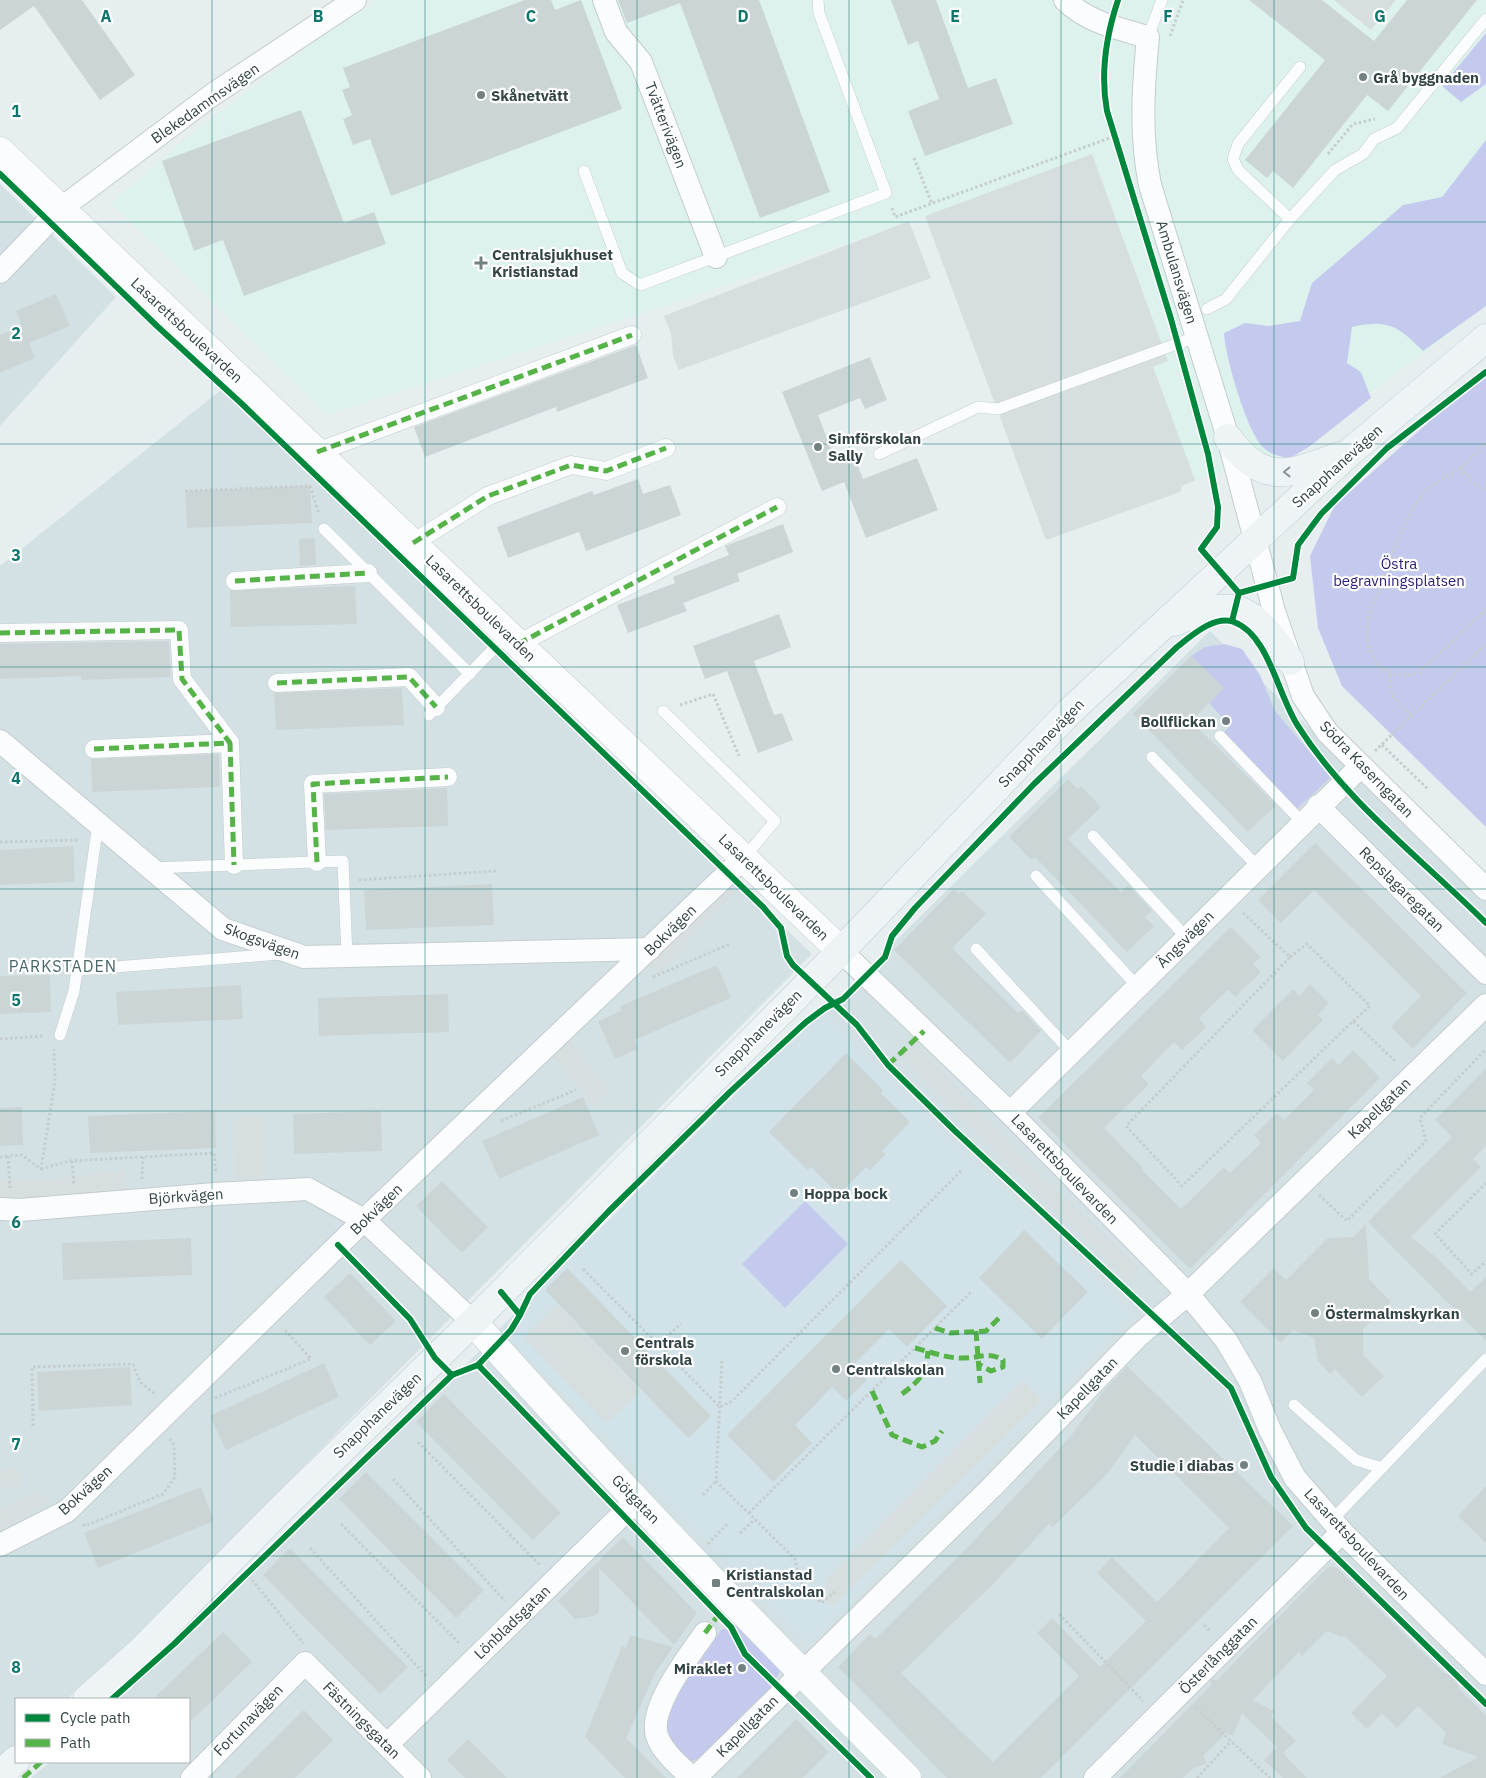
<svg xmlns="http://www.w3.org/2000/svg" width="1486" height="1778" font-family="'IBM Plex Sans',sans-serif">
<rect width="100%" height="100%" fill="#e6eef0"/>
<g fill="#d3e1e5">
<path d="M0,184L116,297L0,426Z"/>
<path d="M221,390L812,954L125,1646L67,1699H16V1745L0,1759V566Z"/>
<path d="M1210,631L1486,901V1778H31L50,1762H189V1699H118L308,1520Z"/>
</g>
<path fill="#d1e3e8" d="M819,1011L1133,1314L809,1643L499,1329Z"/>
<path fill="#ddf2ec" d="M378,0H1486V306L1289,453L1195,480L1182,486L1180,492L1046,540L925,216L669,305L327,415L111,203L196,130L318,39Z"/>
<g fill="#c4caee">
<path d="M1486,33V84L1461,102L1442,86Z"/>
<path d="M1486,140V306L1423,351C1398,326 1388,319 1352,327L1347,363L1361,372L1371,398L1310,446L1289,459C1281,456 1269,454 1264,448C1247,433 1225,356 1224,333L1245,323L1269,326L1300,321L1312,283L1403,205L1442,197Z"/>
<path d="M1486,377V827L1342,686L1318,628L1310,556L1335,505L1430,421Z"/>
<path d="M1224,644L1242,649L1260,675L1275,711L1331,777L1294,812L1220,736L1230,726L1209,703L1223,688L1191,656L1205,647Z"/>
<path d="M805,1201L848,1244L785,1308L742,1264Z"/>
<path d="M736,1624L777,1659L780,1671L771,1688L700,1758L692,1761L686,1759L666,1733L670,1706L721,1630Z"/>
</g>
<g fill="#d6dedf">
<path d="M1334,0H1396L1371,30Z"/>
<path d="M1092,154L1168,361L1153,367L1195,480L1182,486L1180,492L1046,540L925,216Z"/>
<path d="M909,221L931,278L679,370L673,356L671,333L664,316Z"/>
<path d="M722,880L735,892L657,975L642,957Z"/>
<path d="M563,1032L610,1091L595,1106L546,1048Z"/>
<path d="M916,1044L1030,1165L1139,1267L1128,1279L1026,1183L902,1056Z"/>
<path d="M264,1115V1178L236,1179L235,1118Z"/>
<path d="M124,1171L128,1201L0,1209V1179L40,1180Z"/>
<path d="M556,1304L641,1391L606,1423L524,1337Z"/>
<path d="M1023,1380L1042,1400L832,1607L824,1598L826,1579Z"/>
<path d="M18,1469L21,1487L0,1488V1470Z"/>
<path d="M36,1489L49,1502L0,1531V1512Z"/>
</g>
<g fill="#ccd5d6" fill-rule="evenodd">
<path d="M0,0H82L135,75L100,100L34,6L0,30Z"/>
<path d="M525,0H551L555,10L581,0L622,109L391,196L370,139L353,145L343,119L352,115L342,90L350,87L343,68Z"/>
<path d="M618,0H759L830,192L760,218L680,3L627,23Z"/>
<path d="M891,0H936L968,88L996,78L1013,124L925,156L908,111L939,99L918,41L908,45Z"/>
<path d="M1249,0H1322L1374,41L1407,0H1477L1388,111L1367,95L1293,188L1273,171L1267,178L1245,160L1325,60Z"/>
<path d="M301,110L344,223L374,212L386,244L244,296L223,240L194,251L162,161Z"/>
<path d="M56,294L70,326L29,343L35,358L0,373V335L22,326L16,311Z"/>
<path d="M636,345L648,378L557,412L556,407L425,457L414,427Z"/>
<path d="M870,357L887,400L865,409L860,398L818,415L834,457L852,450L863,479L917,458L938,510L866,538L844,482L822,491L782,392Z"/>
<path d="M638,479L643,494L670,485L681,515L586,551L579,532L508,558L497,527L592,491L594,495Z"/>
<path d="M310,486L312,523L187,528L185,491Z"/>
<path d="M783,524L793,552L737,574L740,581L683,603L687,611L628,633L617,605L675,583L673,577L729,555L725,546Z"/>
<path d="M315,538L316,565L300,566L299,539Z"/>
<path d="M355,586L357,624L231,627L230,590Z"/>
<path d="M779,614L791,647L754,661L774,715L782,713L793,740L758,753L727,671L705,679L693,646Z"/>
<path d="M169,641L170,677L81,680V676L0,679V644Z"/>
<path d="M1191,656L1224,688L1191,721L1276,805L1248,832L1133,714Z"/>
<path d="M402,688L404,725L276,730L274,693Z"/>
<path d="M219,754L220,787L92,792L91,759Z"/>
<path d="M1068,779L1078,789L1081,786L1101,807L1068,839L1121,892L1128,885L1152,911L1145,917L1154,926L1127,952L1035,857L1031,860L1009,837Z"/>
<path d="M447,788L448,826L326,830L324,794Z"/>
<path d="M1315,843L1467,993L1413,1049L1391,1027L1421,996L1314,890L1281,923L1258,900Z"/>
<path d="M73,846L75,882L0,885V850Z"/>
<path d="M492,884L494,925L366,930L364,890Z"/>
<path d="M954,889L959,894L962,891L986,914L952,948L1018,1013L1022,1010L1041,1031L1010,1063L894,950Z"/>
<path d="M1231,927L1261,957L1253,964L1261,972L1235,997L1228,990L1199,1018L1206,1027L1182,1050L1174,1042L1141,1076L1149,1084L1104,1128L1143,1168L1142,1170L1181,1209L1224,1167L1230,1173L1261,1143L1254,1135L1277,1113L1284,1120L1314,1090L1307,1083L1332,1058L1338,1065L1353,1050L1380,1078L1190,1269L1038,1118Z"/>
<path d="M717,965L731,998L634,1040L638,1049L615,1059L598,1021L621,1011L620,1006Z"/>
<path d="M50,975L51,1012L0,1014V976Z"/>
<path d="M1310,984L1329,1003L1318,1015L1323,1020L1283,1061L1252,1030L1293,989L1299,996Z"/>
<path d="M241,985L243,1019L118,1025L116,992Z"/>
<path d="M448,994L449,1032L319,1036L318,998Z"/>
<path d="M846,1053L883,1090L881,1093L910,1122L882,1151L886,1154L870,1170L866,1167L839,1195L811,1167L808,1170L769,1132Z"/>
<path d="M1486,1068V1145L1473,1159L1481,1167L1411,1237L1438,1259L1470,1292L1486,1277V1341L1368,1222L1452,1137L1435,1120Z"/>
<path d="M583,1097L599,1135L499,1179L482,1141Z"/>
<path d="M22,1107L23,1145L0,1146V1108Z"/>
<path d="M215,1111L216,1148L90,1153L88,1116Z"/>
<path d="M381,1111L382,1151L294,1154L293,1114Z"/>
<path d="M442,1181L488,1227L462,1253L416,1206Z"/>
<path d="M1366,1224L1369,1279L1391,1302L1363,1329V1355L1384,1376L1362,1397L1335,1369L1330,1374L1318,1361L1314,1338L1293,1330L1281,1343L1240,1302L1274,1268L1286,1280L1328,1238L1353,1237Z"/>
<path d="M1024,1230L1088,1292L1042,1339L979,1278Z"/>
<path d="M191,1238L192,1275L63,1280L62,1243Z"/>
<path d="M901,1260L947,1306L907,1347L889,1329L853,1365L867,1380L846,1401L832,1387L795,1425L812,1443L773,1482L727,1435Z"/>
<path d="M567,1268L711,1416L688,1438L545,1290Z"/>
<path d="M350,1273L396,1321L370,1345L324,1297Z"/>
<path d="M324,1363L339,1397L226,1450L210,1416Z"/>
<path d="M1127,1366L1293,1526L1041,1778H947L838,1667L870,1634L875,1639L966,1549L1070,1437L1102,1393ZM1135,1435L1229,1528L1157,1602L1112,1557L1097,1573L1146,1621L1100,1667L1052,1618L1037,1633L1079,1676L993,1762L901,1673L994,1583L1049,1524L1053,1527L1109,1472Z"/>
<path d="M130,1367L132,1405L39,1411L37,1372Z"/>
<path d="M444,1394L561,1513L533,1540L416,1422Z"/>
<path d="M366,1472L484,1590L456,1618L339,1499Z"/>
<path d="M1486,1486V1543L1458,1516Z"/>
<path d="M201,1487L214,1521L98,1568L84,1533Z"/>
<path d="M623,1537L697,1613L674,1645L599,1568V1612L594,1616L575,1619L558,1601Z"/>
<path d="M290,1548L408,1667L380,1694L263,1575Z"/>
<path d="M1332,1566L1337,1568L1444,1673L1454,1676L1460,1690L1486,1715V1778H1440L1478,1757L1442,1744L1446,1733L1418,1706L1397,1728L1382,1713L1367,1729L1351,1713L1387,1676L1345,1636L1341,1637L1327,1631L1302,1656L1299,1652L1253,1700L1274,1711L1271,1717L1296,1741L1283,1753L1307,1778H1283L1264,1760L1277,1747L1242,1713L1233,1736L1226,1733L1203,1756L1207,1763L1192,1769L1183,1778H1120L1212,1684L1210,1682L1213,1679L1216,1681L1327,1568Z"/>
<path d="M223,1632L252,1662L189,1723V1699H153Z"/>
<path d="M630,1635L673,1647L655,1673L626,1738L666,1778H625L585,1737L622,1646L626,1648Z"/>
<path d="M304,1710L333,1740L295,1778H235Z"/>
<path d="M796,1719L829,1752L803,1778H737Z"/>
<path d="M468,1739L507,1778H465L447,1760Z"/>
</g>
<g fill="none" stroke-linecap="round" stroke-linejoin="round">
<defs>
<g id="service">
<path d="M1148,37L1162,0"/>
<path d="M584,171L622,273L640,285L886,193L819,13L818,0"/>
<path d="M1290,219L1238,170L1233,159L1238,144L1300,67"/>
<path d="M1207,309L1226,299L1290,219L1335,170L1363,154L1374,139L1397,128L1486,19"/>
<path d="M879,454L978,407L998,409L1196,337"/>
<path d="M324,529L470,674"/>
<path d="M663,711L775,821L744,858"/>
<path d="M429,715L508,634"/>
<path d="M1220,736L1302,822"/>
<path d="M1152,757L1257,866"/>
<path d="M1093,836L1186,937"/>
<path d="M151,868L343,861L347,956"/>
<path d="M1036,876L1137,986"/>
<path d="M976,949L1071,1052"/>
<path d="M77,970L280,954"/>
<path d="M60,1035L74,991L98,824"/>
<path d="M1294,1405L1356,1460L1382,1468"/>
<path d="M1331,1521L1486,1359"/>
</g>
<g id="pedestrian">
<path d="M317,452L632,335"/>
<path d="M413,543L488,496L571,465L606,471L666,448"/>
<path d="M235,581L368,573"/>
<path d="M0,633L179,630L182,679L230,743"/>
<path d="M518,644L777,507"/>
<path d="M277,683L409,677L436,707"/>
<path d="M94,749L230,743L234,865"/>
<path d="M317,862L313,784L448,777"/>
</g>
<g id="minor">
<path d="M604,0L616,32L641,62L716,257"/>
<path d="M1065,0C1087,22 1119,29 1148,37C1143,88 1140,135 1150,185L1228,438L1274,611L1303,696L1327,732L1486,889"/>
<path d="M0,272L59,210L212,95L355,0"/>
<path d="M0,741L223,929L304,957L650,949"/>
<path d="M1318,806L1486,973"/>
<path d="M841,951L1010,1113L1188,1294L1226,1340L1250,1381L1270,1430L1295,1478L1342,1532L1486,1674"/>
<path d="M1010,1113L1361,766"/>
<path d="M0,1209L20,1210L215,1194L308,1189L364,1220L473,1322"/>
<path d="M0,1545L67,1511L364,1220L744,858"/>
<path d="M387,1745L637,1500"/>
<path d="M192,1778L305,1663L420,1778"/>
<path d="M692,1778C680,1766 663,1753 657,1736C648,1708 689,1656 705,1633"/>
<path d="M695,1778L992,1487L1138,1336L1188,1294L1486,1005"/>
<path d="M1095,1778L1342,1532"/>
</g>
<g id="tertiary">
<path d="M0,151L841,951"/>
<path d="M473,1322C612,1478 758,1630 907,1778"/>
</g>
<g id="secondary">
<path d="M1228,438C1263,487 1291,474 1339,456"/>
<path d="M1174,622C1241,596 1249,607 1290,661"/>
<path d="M87,1699L140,1652L282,1508L473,1322L841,951L1067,714L1350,452L1486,338"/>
<path d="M0,1775L16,1760"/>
</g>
</defs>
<use href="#service" stroke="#c4ccce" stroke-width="12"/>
<use href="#pedestrian" stroke="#c4ccce" stroke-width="19"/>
<use href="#minor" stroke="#c4ccce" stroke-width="24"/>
<use href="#tertiary" stroke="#c4ccce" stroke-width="29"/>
<use href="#secondary" stroke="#bfcdd1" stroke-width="29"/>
<g stroke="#c6cdce" stroke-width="3" stroke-dasharray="2.5 2.5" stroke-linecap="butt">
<path d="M1170,36L1183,0"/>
<path d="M1328,154L1353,124L1375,119"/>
<path d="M914,158L932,204"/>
<path d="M892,208L895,217L1115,136"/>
<path d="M1486,443C1477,452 1468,462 1458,469C1447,477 1429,485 1421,496C1402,524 1391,557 1380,589C1376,599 1369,611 1368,621C1363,656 1382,684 1419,673L1486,609"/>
<path d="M1460,468L1473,482L1486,491"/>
<path d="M185,491L310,486L319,514"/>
<path d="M1390,675C1389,697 1397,701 1412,716"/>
<path d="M680,705L713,694L739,756"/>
<path d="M1382,745L1429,790"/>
<path d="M1375,751L1486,644"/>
<path d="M0,842L80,840"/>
<path d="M359,880L496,871"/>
<path d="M1243,913L1290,957L1126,1126L1182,1186L1353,1021L1397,1063"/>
<path d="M1290,957L1307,944L1370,1006L1353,1021"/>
<path d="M653,977L730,944"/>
<path d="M0,1039L44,1036"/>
<path d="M501,1121L576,1090"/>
<path d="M8,1156L10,1188"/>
<path d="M0,1157L22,1155L41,1169L55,1081L54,1049"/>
<path d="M72,1161L74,1186"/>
<path d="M41,1169L69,1161L214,1153L216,1174"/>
<path d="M142,1179L143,1157"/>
<path d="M1486,1183L1435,1234L1472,1274L1486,1261"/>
<path d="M1319,1195L1347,1221L1426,1141L1420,1118L1486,1049"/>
<path d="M583,1269L720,1407L732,1401L961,1171"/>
<path d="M659,1345L681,1323"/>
<path d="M722,1361L716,1481L795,1559L800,1581L821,1603L835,1592"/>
<path d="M215,1398L311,1359L283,1328"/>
<path d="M33,1426L32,1367L133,1364L140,1382L156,1395"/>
<path d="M418,1442L541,1566"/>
<path d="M393,1479L505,1601"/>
<path d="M703,1495L716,1481"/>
<path d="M749,1513L971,1292"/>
<path d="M83,1524L85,1526L163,1494L175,1477L174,1445L170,1439"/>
<path d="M341,1524L460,1644"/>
<path d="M740,1533L755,1519"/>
<path d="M708,1544L729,1522"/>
<path d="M310,1548L427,1677"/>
<path d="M249,1576L303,1643"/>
<path d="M1059,1614L1143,1701"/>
<path d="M1204,1625L1211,1632"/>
<path d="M1196,1708L1270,1778"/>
<path d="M1197,1778L1231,1741"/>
</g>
<use href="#service" stroke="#fbfcfd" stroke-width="11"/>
<use href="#pedestrian" stroke="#fbfcfd" stroke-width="18"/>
<use href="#minor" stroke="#fbfcfd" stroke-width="22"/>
<use href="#tertiary" stroke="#fbfcfd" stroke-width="28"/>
<use href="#secondary" stroke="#eef4f6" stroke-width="28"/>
<g stroke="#56b347" stroke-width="5" stroke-dasharray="10 5" stroke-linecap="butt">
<path d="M317,452L632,335"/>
<path d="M413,543L488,496L571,465L606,471L666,448"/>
<path d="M235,581L368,573"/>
<path d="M0,633L179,630L182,679L230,743"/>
<path d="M518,644L777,507"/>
<path d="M277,683L409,677L436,707"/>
<path d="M94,749L230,743L234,865"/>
<path d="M317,862L313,784L448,777"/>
<path d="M888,1065L924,1031"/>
<path d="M935,1328L950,1333L986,1331L999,1318"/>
<path d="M976,1331L980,1383"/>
<path d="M915,1348C931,1352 948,1359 965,1358C981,1358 988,1351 1003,1360V1367L991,1371L980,1365"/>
<path d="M872,1391L892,1435L922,1447L935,1441L942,1431"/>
<path d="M902,1394C920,1380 926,1375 928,1351"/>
<path d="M705,1633L719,1614"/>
<path d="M23,1778L41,1762"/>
</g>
<defs>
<g id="cycleway">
<path d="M1118,0C1106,36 1100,73 1107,111L1171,319L1208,454L1218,507L1217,527L1201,549L1239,593"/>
<path d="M0,174L157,326L242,404L763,907L781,928L787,956L793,965L857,1025L888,1065L954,1130L1231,1388L1271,1477L1306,1528L1486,1704"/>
<path d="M1232,621L1239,593L1293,578L1298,545L1321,514L1387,448L1486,372"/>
<path d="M338,1245L410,1319L435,1358L452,1375L478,1365L731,1627L745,1654L871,1778"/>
<path d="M520,1315L530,1294L609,1211L730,1092L806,1022L825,1008L843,999L885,957L892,936L915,908L1034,784L1177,647C1191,636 1214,615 1234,622C1269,635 1278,696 1298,726C1347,803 1422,859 1486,923"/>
<path d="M478,1365L511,1330L520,1315L501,1292"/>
<path d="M112,1699L174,1644L452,1375"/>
</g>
</defs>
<use href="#cycleway" stroke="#fff" stroke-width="9"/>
<use href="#cycleway" stroke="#00873e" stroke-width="6"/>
</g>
<defs><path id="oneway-chevron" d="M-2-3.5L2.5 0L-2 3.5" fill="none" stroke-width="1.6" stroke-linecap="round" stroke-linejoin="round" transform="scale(1.25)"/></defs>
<use stroke="#879395" href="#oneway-chevron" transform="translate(1287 472) rotate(179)"/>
<path fill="none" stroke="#0f766e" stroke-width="1" stroke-opacity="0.55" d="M212,0V1778M425,0V1778M637,0V1778M849,0V1778M1061,0V1778M1274,0V1778M0,222H1486M0,444H1486M0,667H1486M0,889H1486M0,1111H1486M0,1334H1486M0,1556H1486"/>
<g fill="#728082" stroke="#fff" stroke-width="2">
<circle cx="1363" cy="77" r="5"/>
<circle cx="481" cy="95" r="5"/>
<path d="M478.5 255.5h5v5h5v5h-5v5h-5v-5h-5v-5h5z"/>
<circle cx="818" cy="447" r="5"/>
<circle cx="1226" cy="721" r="5"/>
<circle cx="794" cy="1193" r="5"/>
<circle cx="1315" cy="1313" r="5"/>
<circle cx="625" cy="1351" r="5"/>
<circle cx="836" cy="1369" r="5"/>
<circle cx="1244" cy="1465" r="5"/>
<rect x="711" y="1578" width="10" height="10" rx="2.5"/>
<circle cx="742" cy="1668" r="5"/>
</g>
<g text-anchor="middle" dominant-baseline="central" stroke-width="4.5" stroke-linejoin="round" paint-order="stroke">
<g font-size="15" font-weight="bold" fill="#334446" stroke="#fff" text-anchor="start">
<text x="1373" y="77">Grå byggnaden</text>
<text x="491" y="95">Skånetvätt</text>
<text x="492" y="254">Centralsjukhuset<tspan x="492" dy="17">Kristianstad</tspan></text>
<text x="828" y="438">Simförskolan<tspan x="828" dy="17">Sally</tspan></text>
<text x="1216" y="721" text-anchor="end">Bollflickan</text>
<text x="804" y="1193">Hoppa bock</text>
<text x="1325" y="1313">Östermalmskyrkan</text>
<text x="635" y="1342">Centrals<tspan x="635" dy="17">förskola</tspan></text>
<text x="846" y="1369">Centralskolan</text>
<text x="1234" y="1465" text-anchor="end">Studie i diabas</text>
<text x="726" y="1574">Kristianstad<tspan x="726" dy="17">Centralskolan</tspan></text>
<text x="732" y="1668" text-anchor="end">Miraklet</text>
</g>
<g font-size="15" fill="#334446" stroke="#fff">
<text transform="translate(205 103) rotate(-35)">Blekedammsvägen</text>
<text transform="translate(666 125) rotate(69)">Tvätterivägen</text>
<text transform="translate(1177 272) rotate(73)">Ambulansvägen</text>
<text transform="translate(187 330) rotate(43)">Lasarettsboulevarden</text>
<text transform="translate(1337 466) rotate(-42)">Snapphanevägen</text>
<text transform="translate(481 608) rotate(44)">Lasarettsboulevarden</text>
<text transform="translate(1041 743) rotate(-46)">Snapphanevägen</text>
<text transform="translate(1367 769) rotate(46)">Södra Kaserngatan</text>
<text transform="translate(774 887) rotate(44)">Lasarettsboulevarden</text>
<text transform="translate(1402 889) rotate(45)">Repslagaregatan</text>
<text transform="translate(670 930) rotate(-44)">Bokvägen</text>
<text transform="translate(1185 939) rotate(-45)">Ängsvägen</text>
<text transform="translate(262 941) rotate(20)">Skogsvägen</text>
<text transform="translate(758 1033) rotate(-45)">Snapphanevägen</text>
<text transform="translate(1379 1108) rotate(-44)">Kapellgatan</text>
<text transform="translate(1065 1169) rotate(46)">Lasarettsboulevarden</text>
<text transform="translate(186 1196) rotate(-4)">Björkvägen</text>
<text transform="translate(376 1209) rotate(-44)">Bokvägen</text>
<text transform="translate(1087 1388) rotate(-46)">Kapellgatan</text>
<text transform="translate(377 1415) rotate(-44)">Snapphanevägen</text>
<text transform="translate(85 1490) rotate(-42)">Bokvägen</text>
<text transform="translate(636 1499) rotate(46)">Götgatan</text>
<text transform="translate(1357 1544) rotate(47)">Lasarettsboulevarden</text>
<text transform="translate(512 1622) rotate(-44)">Lönbladsgatan</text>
<text transform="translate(1218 1655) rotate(-45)">Österlånggatan</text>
<text transform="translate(248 1720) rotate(-46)">Fortunavägen</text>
<text transform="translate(362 1720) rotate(45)">Fästningsgatan</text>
<text transform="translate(747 1726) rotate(-45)">Kapellgatan</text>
</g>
<g font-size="15" fill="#2b217c" stroke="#fff">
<text x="1399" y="563">Östra<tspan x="1399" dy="17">begravningsplatsen</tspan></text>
</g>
<g font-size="16" letter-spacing="1" fill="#49676a" stroke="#fff">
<text x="63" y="966">PARKSTADEN</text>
</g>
</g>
<g font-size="16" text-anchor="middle" font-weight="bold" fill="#0f766e" stroke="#fff" stroke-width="4.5" stroke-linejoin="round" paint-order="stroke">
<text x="106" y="22">A</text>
<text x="318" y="22">B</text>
<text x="531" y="22">C</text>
<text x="743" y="22">D</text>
<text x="955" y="22">E</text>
<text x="1168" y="22">F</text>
<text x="1380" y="22">G</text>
<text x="16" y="117">1</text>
<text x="16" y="339">2</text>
<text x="16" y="561">3</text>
<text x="16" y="784">4</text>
<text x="16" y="1006">5</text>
<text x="16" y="1228">6</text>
<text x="16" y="1450">7</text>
<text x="16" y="1673">8</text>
</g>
<rect x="15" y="1698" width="175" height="65" fill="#ffffff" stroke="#adb4b5"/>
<rect x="25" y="1714" width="25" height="8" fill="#00873e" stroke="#adb4b5"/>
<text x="60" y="1723" font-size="15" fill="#334446">Cycle path</text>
<rect x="25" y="1739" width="25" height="8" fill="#56b347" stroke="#adb4b5"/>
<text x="60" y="1748" font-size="15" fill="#334446">Path</text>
</svg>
